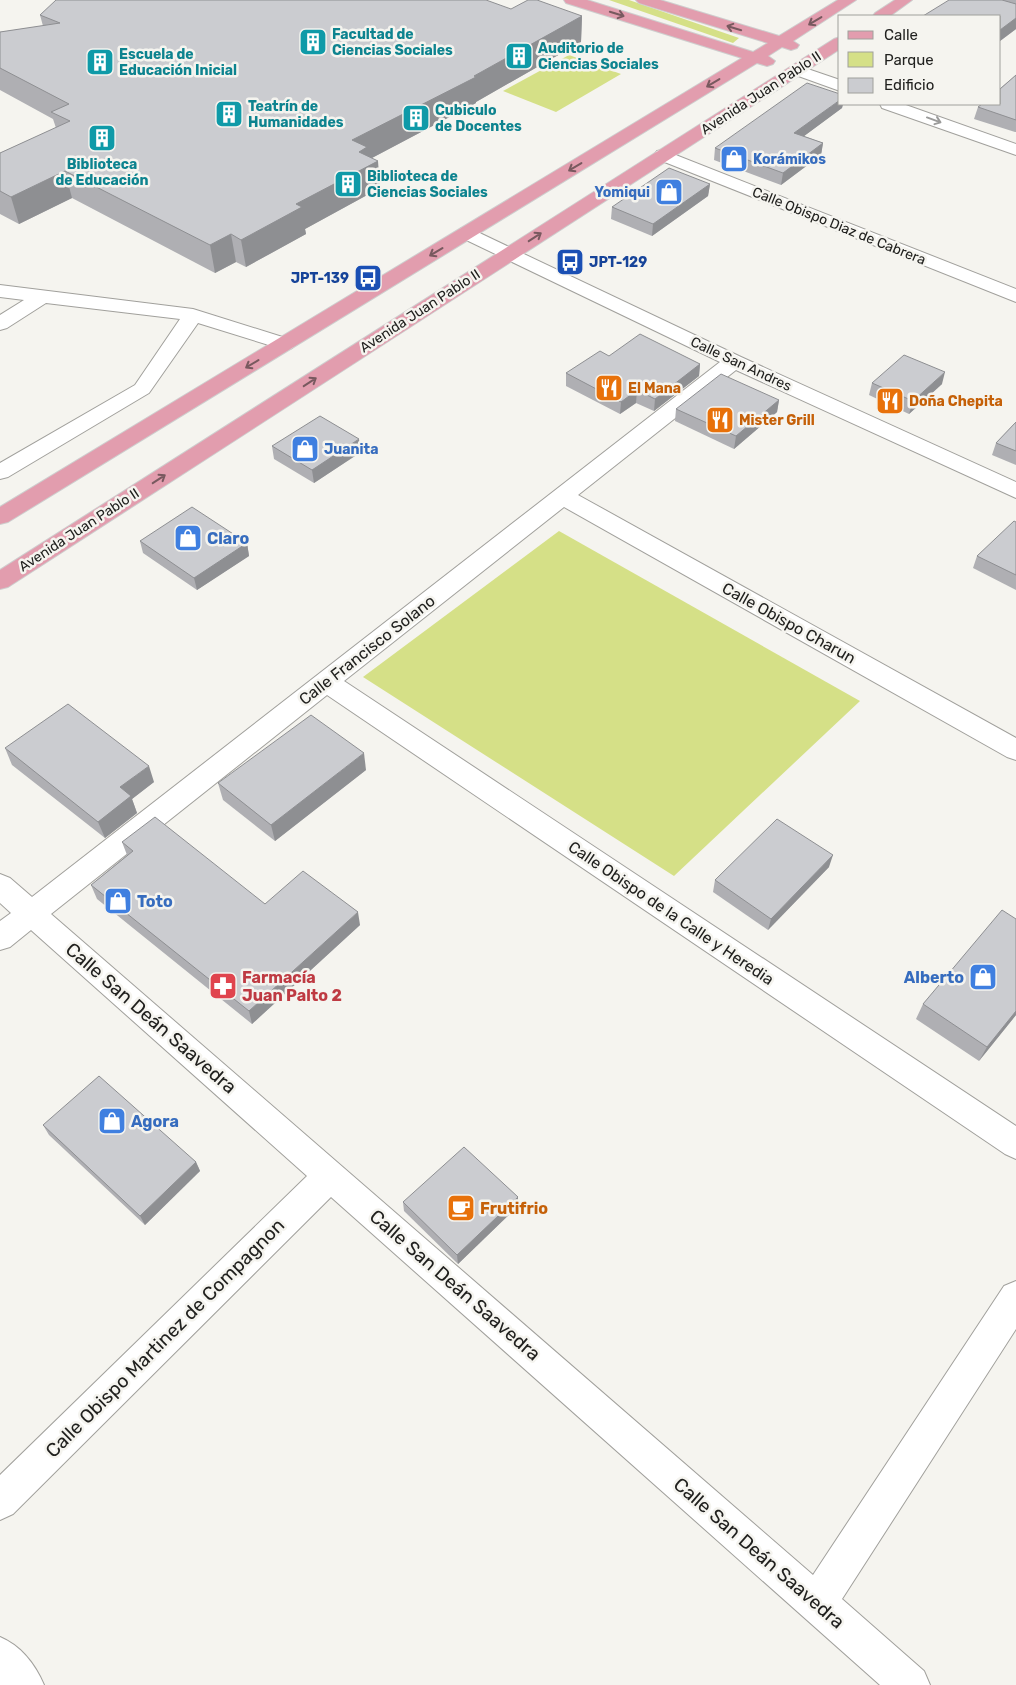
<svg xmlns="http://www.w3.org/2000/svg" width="1016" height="1685" font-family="Rubik,sans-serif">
<rect width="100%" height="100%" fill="#f5f4ef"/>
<g fill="#d5e087">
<path d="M609,0H629L739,38L733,43Z"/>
<path d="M569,55L621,74L556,112L503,91Z"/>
<path d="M559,531L860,701L674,876L363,677Z"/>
</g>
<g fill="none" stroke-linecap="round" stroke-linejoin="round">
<defs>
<g id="minor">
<path d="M796,65L840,80V91L790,73L788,70L790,67Z"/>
<path d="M880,104H903L1016,144V155L882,108Z"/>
<path d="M663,150L1016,289V302L657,159L654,155L657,151Z"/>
<path d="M467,227L741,357L1016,482V498L736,370L578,495L1016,738V760L1007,757L564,507L344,681L1016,1126V1159L1005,1154L327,695L51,914L813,1575L1004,1286L1016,1281V1329L842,1599L924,1671L930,1685H880L331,1197L13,1514L0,1520V1475L307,1176L31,930L10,947L0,950V921L11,913L0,903V874L10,878L32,897L720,362L460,237L458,233L460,229Z"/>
<path d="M0,285L193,309L292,340L295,344L292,348L285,350L198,323L149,393L8,477L0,479V463L135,385L180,319L46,303L7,328L0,330V315L24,300L0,297Z"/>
<path d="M0,1637C21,1646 35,1664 44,1685H0Z"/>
</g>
<g id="major">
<path d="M564,0H587L753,52L768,43L639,3L636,0H660L779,36L838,0H856L793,41L799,45L797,48L791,50L782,47L768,56L775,61L773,64L767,66L757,63L8,522L0,524V507L742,58L566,3Z"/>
<path d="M895,0H912L890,16H873L875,13Z"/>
<path d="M840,37V49L8,587L0,589V570L834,39Z"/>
</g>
</defs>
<use href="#minor" stroke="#a1a09c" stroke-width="2"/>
<use href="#major" stroke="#cecece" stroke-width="2"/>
<use href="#minor" fill="#fff" fill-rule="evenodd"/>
<use href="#major" fill="#e29dae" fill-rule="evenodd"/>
</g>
<g fill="#afafb3">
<path d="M949,0H1016V29L1000,41Z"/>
<path d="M511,9L582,16L581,42L476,102V103L372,158L380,188L305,229L306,234L246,267L236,262L215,273L72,198L19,224L0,214V153L56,128L53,119L0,90V32L43,26L40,15Z"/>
<path d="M1016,75V132H1015L974,119L978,107Z"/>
<path d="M840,104H843L842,108L804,136L823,143L821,155L781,185L714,160L715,148Z"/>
<path d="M710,184L708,196L652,236L611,219L612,207Z"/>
<path d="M609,356L700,364L699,376L654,411L636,403L620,414L566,386V373Z"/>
<path d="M872,383L942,384L909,414L869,395Z"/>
<path d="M779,400L777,412L734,449L675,421L676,409Z"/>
<path d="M1016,422V465L992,455L996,443Z"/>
<path d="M272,446L361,452L314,483L274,459Z"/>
<path d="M1016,522V590L973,568L977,556Z"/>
<path d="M140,541L247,543L249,556L197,590L143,553Z"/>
<path d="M5,748L154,782L132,799L137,813L105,838L12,765Z"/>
<path d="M366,770L275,841L223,800L218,783Z"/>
<path d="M122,842L265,904L360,925L252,1024L97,899L91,885L127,855Z"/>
<path d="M829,867L768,930L713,892L715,880Z"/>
<path d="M1016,919V1015L979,1061L916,1019L923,1004Z"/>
<path d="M43,1125L196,1162L200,1171L145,1225L49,1135Z"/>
<path d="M518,1197V1206L458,1264L404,1211L403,1202Z"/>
</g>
<g fill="#8e8f92">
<path d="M582,16L581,42L476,102V103L368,160L378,161L380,188L305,229L306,234L246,267L241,240L296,204L352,140L474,76Z"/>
<path d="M1016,18V29L1000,41V30Z"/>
<path d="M840,100V104H843L842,108L792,145L794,133Z"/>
<path d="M823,143L821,155L781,185L783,173Z"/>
<path d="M65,171L72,198L19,224L11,197Z"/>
<path d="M710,184L708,196L652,236L653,224Z"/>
<path d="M231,234L236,262L215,273L210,245Z"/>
<path d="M700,364L699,376L654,411L655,399Z"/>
<path d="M945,372L942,384L909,414L913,401Z"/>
<path d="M637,390L636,403L620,414L621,402Z"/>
<path d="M779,400L777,412L734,449L736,436Z"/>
<path d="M359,439L361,452L314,483L312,470Z"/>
<path d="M247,543L249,556L197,590L194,578Z"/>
<path d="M364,753L366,770L275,841L271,825Z"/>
<path d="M149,766L154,782L132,799L137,813L105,838L98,822L120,787Z"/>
<path d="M833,855L829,867L768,930L771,919Z"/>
<path d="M358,912L360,925L252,1024L249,1011Z"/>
<path d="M1016,1011V1015L979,1061L987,1047Z"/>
<path d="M196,1162L200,1171L145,1225L140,1216Z"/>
<path d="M518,1197V1206L458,1264L457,1255Z"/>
</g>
<g fill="#cbccd0" stroke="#8e8f92">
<path d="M56,0H486L511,9L528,0H537L582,16L474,76L476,77L352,140L367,147L359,152L378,161L296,204L302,207L241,240L231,234L210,245L65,171L11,197L0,191V153L70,121L51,112L69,104L0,68V32L60,23L40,15Z"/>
<path d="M949,0H1002L1016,4V18L1000,30V16H923Z"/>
<path d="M1016,75V120L978,107L982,104H1000V89Z"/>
<path d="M807,83L840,94V100L794,133L823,143L783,173L715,148Z"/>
<path d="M669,168L710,184L653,224L612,207Z"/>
<path d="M640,334L700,364L655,399L637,390L621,402L566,373L600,351L609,356Z"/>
<path d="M904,355L945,372L913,401L872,383Z"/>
<path d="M721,374L779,400L736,436L676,409Z"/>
<path d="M320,416L359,439L312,470L272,446Z"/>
<path d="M1016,422V451L996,443Z"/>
<path d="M192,507L247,543L194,578L140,541Z"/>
<path d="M1014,521L1016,522V575L977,556Z"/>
<path d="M68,704L149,766L120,787L131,796L98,822L5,748Z"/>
<path d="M311,715L364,753L271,825L218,783Z"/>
<path d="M155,817L265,904L303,871L358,912L249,1011L91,885L133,851L122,842Z"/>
<path d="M777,819L833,855L771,919L715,880Z"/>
<path d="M1002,910L1016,919V1011L987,1047L923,1004Z"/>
<path d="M99,1076L196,1162L140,1216L43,1125Z"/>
<path d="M464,1147L518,1197L457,1255L403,1202Z"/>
</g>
<defs><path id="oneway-shaft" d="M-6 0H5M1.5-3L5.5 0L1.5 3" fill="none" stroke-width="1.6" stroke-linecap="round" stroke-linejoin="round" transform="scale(1.25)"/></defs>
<g stroke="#78595f">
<use href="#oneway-shaft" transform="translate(617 14) rotate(17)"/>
<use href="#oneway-shaft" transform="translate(815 21) rotate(149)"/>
<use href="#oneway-shaft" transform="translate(734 28) rotate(-163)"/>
<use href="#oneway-shaft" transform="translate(713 83) rotate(149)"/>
<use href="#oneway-shaft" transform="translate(575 167) rotate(149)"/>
<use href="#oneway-shaft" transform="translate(535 237) rotate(-33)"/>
<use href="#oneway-shaft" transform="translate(436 252) rotate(149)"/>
<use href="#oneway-shaft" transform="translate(252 364) rotate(149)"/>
<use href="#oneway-shaft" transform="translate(310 382) rotate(-33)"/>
<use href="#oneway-shaft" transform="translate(159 479) rotate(-33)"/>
</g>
<use stroke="#9b9b9a" href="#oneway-shaft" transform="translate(934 120) rotate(20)"/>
<defs>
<symbol id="building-square" viewBox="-11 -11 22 22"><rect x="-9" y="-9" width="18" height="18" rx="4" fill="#0f9aa8" stroke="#f5f4ef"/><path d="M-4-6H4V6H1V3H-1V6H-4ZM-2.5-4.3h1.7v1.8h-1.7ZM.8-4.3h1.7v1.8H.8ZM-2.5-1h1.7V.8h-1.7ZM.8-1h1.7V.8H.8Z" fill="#fff"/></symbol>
<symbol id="shop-square" viewBox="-11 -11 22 22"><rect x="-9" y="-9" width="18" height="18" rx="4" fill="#3f7fe0" stroke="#f5f4ef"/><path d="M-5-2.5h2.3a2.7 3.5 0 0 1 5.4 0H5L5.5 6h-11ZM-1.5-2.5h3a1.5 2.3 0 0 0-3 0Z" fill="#fff"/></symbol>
<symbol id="bus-square" viewBox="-11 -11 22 22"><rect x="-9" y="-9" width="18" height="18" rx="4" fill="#1a4fb4" stroke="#f5f4ef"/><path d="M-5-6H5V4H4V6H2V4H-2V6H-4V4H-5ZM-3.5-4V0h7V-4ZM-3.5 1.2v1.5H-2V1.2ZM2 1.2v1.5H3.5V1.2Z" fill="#fff"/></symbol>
<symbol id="restaurant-square" viewBox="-11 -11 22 22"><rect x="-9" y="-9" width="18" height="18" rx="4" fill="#e8710a" stroke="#f5f4ef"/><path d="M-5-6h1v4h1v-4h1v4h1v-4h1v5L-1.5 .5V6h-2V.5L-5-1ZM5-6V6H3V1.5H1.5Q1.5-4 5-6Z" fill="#fff"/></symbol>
<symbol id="pharmacy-square" viewBox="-11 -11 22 22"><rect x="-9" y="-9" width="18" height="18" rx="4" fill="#e0444e" stroke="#f5f4ef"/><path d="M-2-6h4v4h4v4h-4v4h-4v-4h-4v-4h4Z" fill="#fff"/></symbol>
<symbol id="cafe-square" viewBox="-11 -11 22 22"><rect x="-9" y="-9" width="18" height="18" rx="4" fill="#e8710a" stroke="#f5f4ef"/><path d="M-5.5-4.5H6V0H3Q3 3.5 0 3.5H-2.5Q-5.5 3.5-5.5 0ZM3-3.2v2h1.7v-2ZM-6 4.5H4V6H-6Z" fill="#fff"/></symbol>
</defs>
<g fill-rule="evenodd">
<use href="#building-square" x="297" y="26" width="32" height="32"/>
<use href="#building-square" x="503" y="40" width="32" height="32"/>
<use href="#building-square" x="84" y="46" width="32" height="32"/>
<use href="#building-square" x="213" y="98" width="32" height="32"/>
<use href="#building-square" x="400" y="102" width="32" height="32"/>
<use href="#building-square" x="86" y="122" width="32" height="32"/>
<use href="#shop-square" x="718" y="143" width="32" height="32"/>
<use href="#building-square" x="332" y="168" width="32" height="32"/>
<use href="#shop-square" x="653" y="176" width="32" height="32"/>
<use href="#bus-square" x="554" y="246" width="32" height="32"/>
<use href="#bus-square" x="352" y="262" width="32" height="32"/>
<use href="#restaurant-square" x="593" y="372" width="32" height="32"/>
<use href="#restaurant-square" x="874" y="385" width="32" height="32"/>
<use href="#restaurant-square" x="704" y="404" width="32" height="32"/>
<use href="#shop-square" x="289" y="433" width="32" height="32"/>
<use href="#shop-square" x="172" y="522" width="32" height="32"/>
<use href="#shop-square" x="102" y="885" width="32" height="32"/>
<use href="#shop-square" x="967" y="961" width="32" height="32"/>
<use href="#pharmacy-square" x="207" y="970" width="32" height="32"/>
<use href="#shop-square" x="96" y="1105" width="32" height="32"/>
<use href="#cafe-square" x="445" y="1192" width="32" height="32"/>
</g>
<g text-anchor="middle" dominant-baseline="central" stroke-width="5" stroke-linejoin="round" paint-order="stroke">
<g font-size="14" font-weight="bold" fill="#0d838f" stroke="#f5f4ef" text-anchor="start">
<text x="332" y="34">Facultad de<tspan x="332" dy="16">Ciencias Sociales</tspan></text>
<text x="538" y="48">Auditorio de<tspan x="538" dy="16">Ciencias Sociales</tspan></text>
<text x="119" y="54">Escuela de<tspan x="119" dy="16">Educación Inicial</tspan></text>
<text x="248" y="106">Teatrín de<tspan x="248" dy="16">Humanidades</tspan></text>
<text x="435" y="110">Cubiculo<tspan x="435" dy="16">de Docentes</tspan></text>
<text x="102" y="164" text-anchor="middle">Biblioteca<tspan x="102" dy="16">de Educación</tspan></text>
<text x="367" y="176">Biblioteca de<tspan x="367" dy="16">Ciencias Sociales</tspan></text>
</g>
<g font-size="14" fill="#21211f" stroke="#f5f4ef">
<text transform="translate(761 93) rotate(-33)">Avenida Juan Pablo II</text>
<text transform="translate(839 226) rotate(22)">Calle Obispo Diaz de Cabrera</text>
<text transform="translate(420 311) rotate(-33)">Avenida Juan Pablo II</text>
<text transform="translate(741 364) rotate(25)">Calle San Andres</text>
<text transform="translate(79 530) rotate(-33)">Avenida Juan Pablo II</text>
</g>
<g font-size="14" font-weight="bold" fill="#366cbe" stroke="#f5f4ef" text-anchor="start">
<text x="753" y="159">Korámikos</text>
<text x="650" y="192" text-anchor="end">Yomiqui</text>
<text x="324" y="449">Juanita</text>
</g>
<g font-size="14" font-weight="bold" fill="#164399" stroke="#f5f4ef" text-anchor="start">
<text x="589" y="262">JPT-129</text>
<text x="349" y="278" text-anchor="end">JPT-139</text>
</g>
<g font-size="14" font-weight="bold" fill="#c56008" stroke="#f5f4ef" text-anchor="start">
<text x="628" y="388">El Mana</text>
<text x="909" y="401">Doña Chepita</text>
<text x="739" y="420">Mister Grill</text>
</g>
<g font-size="16" font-weight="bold" fill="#366cbe" stroke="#f5f4ef" text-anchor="start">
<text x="207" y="538">Claro</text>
<text x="137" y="901">Toto</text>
<text x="964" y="977" text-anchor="end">Alberto</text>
<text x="131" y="1121">Agora</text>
</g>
<g font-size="16" fill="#21211f" stroke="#f5f4ef">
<text transform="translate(789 623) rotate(29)">Calle Obispo Charun</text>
<text transform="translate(367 650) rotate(-38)">Calle Francisco Solano</text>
<text transform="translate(671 913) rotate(34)">Calle Obispo de la Calle y Heredia</text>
</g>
<g font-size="16" font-weight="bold" fill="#be3a42" stroke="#f5f4ef" text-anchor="start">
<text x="242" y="977">Farmacía<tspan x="242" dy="18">Juan Palto 2</tspan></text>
</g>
<g font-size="16" font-weight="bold" fill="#c56008" stroke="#f5f4ef" text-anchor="start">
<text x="480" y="1208">Frutifrio</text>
</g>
<g font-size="19" fill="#21211f" stroke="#f5f4ef">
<text transform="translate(151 1018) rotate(41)">Calle San Deán Saavedra</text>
<text transform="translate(455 1285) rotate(41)">Calle San Deán Saavedra</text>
<text transform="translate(165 1338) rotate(-45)">Calle Obispo Martinez de Compagnon</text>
<text transform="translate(759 1553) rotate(41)">Calle San Deán Saavedra</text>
</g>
</g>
<rect x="838" y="15" width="162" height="90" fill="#f5f4ef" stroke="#a0a09c"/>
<rect x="848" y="31" width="25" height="8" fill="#e29dae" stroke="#a0a09c"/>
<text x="884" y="40" font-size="15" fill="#21211f">Calle</text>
<rect x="848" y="52" width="25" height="15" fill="#d5e087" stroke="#a0a09c"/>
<text x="884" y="65" font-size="15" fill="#21211f">Parque</text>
<rect x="848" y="78" width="25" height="15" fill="#cbccd0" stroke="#a0a09c"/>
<text x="884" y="90" font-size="15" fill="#21211f">Edificio</text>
</svg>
